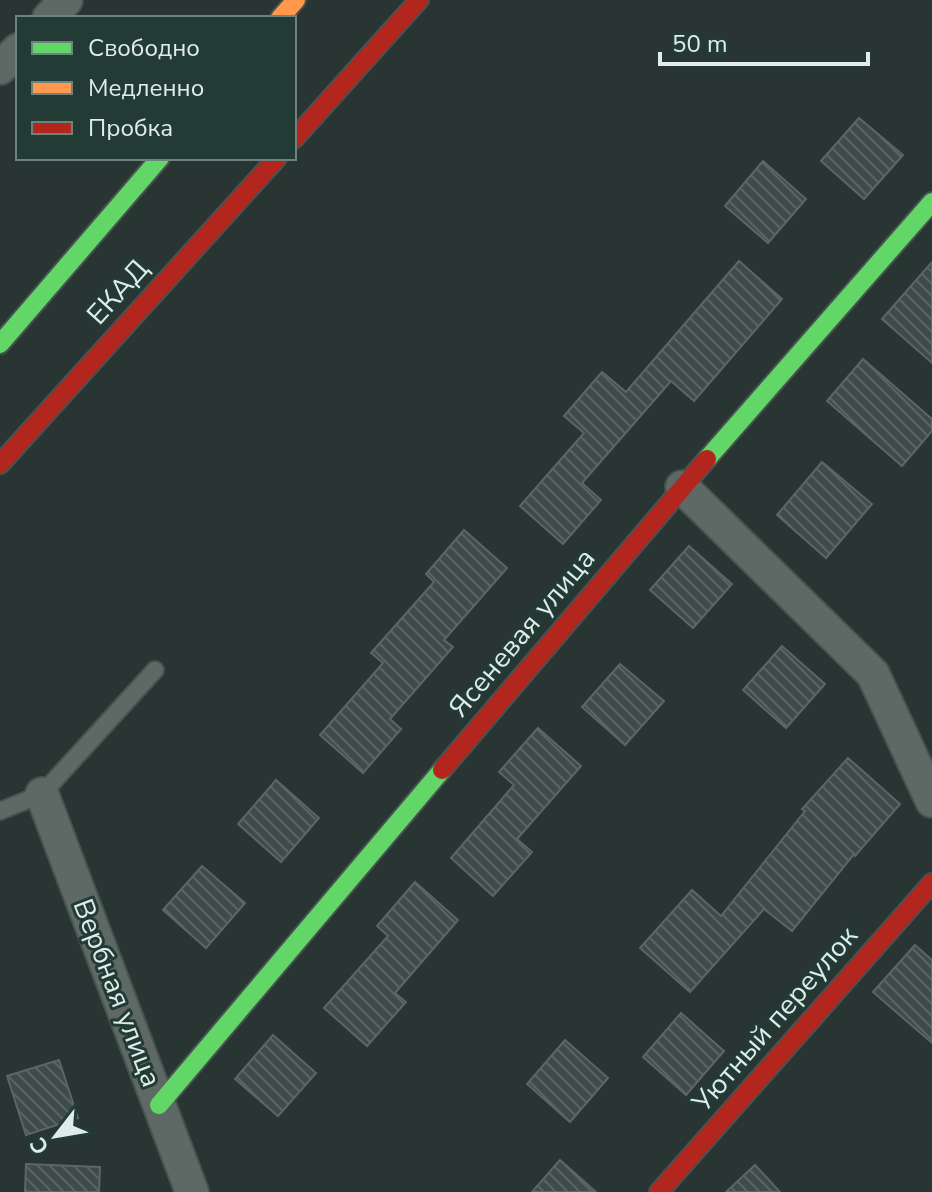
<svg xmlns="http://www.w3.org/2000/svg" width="932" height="1192" font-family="'Nunito Sans',sans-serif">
<defs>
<pattern id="building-back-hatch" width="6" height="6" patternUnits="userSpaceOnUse" patternTransform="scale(2)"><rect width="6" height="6" fill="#3f4b48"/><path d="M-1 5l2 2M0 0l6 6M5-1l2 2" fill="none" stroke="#5a6563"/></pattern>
</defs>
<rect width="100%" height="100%" fill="#293532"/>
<g fill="url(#building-back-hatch)" stroke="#5c6664" stroke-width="2">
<path d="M859,118L903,155L864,199L821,161Z"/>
<path d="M763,161L806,199L768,243L725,206Z"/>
<path d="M739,261L782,299L694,401L671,381L582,483L601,500L563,544L520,506L584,433L564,416L602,372L626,392Z"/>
<path d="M932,262V363L882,319Z"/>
<path d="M863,359L932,419V431L902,466L827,401Z"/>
<path d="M822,462L872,504L826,558L777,515Z"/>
<path d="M464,530L507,568L444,640L453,647L390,719L401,729L363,773L320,735L383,663L371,653L434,582L426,574Z"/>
<path d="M689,546L732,584L693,628L650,590Z"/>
<path d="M782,646L825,684L786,728L743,690Z"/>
<path d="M620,664L664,701L625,745L582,707Z"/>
<path d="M538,728L581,766L517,839L532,852L493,896L451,858L514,785L499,772Z"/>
<path d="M848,758L900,804L855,856L854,854L792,931L764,909L690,992L640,948L692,890L721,916L805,811L802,809Z"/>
<path d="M276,780L319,818L281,862L238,824Z"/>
<path d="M202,866L245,903L206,948L163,910Z"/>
<path d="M415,882L458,920L395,993L406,1002L367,1046L324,1008L388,936L377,926Z"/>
<path d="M915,945L932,960V1043L873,992Z"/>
<path d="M681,1013L724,1051L686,1095L643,1057Z"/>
<path d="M273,1035L316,1073L278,1116L235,1079Z"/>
<path d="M565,1040L608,1078L570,1122L527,1084Z"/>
<path d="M59,1060L78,1118L26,1135L7,1076Z"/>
<path d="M560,1160L596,1192H532Z"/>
<path d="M26,1164L100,1167L99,1192H25Z"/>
<path d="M755,1165L780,1192H726Z"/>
</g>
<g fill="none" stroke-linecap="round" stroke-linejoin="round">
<defs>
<path id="lane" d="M0,811L42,794L155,670"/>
<g id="street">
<path d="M49,18L66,0"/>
<path d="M0,68L18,50"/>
<path d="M682,487L873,674L932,801"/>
<path d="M42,794L192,1192"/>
</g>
<g id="fast">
<path d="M0,344L160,158"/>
<path d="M707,459L932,202"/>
<path d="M159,1105L442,770"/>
</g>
<path id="slow" d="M280,18L296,0"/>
<g id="jam">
<path d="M294,139L419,0"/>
<path d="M0,464L277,158"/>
<path d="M442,770L707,459"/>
<path d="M659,1192L932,883"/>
</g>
</defs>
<use href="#lane" stroke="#475250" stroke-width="20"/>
<use href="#street" stroke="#475250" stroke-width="36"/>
<use href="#fast" stroke="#475250" stroke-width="22"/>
<use href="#slow" stroke="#475250" stroke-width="22"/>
<use href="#jam" stroke="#475250" stroke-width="22"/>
<use href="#lane" stroke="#5e6865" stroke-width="16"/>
<use href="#street" stroke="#5e6865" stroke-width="32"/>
<use href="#fast" stroke="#63d668" stroke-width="18"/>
<use href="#slow" stroke="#ff974d" stroke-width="18"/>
<use href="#jam" stroke="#b3261e" stroke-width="18"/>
</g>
<g text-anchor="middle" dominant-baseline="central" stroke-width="6" stroke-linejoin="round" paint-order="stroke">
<g font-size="28" fill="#dfedea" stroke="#233b35">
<text transform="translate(118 292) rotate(-48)">ЕКАД</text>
<text transform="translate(522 633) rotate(-50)">Ясеневая улица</text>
<text transform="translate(117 993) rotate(69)">Вербная улица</text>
<text transform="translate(775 1019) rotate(-49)">Уютный переулок</text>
</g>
</g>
<rect x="16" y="16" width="280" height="144" fill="#233b35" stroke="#6e827d" stroke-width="2"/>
<rect x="32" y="42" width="40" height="12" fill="#63d668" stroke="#6e827d" stroke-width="2"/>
<text x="88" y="56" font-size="24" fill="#dfedea">Свободно</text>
<rect x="32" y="82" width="40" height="12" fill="#ff974d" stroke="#6e827d" stroke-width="2"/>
<text x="88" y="96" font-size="24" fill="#dfedea">Медленно</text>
<rect x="32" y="122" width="40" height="12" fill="#b3261e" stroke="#6e827d" stroke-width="2"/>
<text x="88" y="136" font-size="24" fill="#dfedea">Пробка</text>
<g transform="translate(56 1136) rotate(239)" stroke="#233b35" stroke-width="6" paint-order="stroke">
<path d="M0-6L14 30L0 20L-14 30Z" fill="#dfedea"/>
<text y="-12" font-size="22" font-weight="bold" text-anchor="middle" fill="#dfedea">С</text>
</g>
<path d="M660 52v12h208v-12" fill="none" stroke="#dfedea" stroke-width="4"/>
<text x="672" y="52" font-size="24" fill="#dfedea" stroke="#233b35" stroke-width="6" paint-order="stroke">50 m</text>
</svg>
